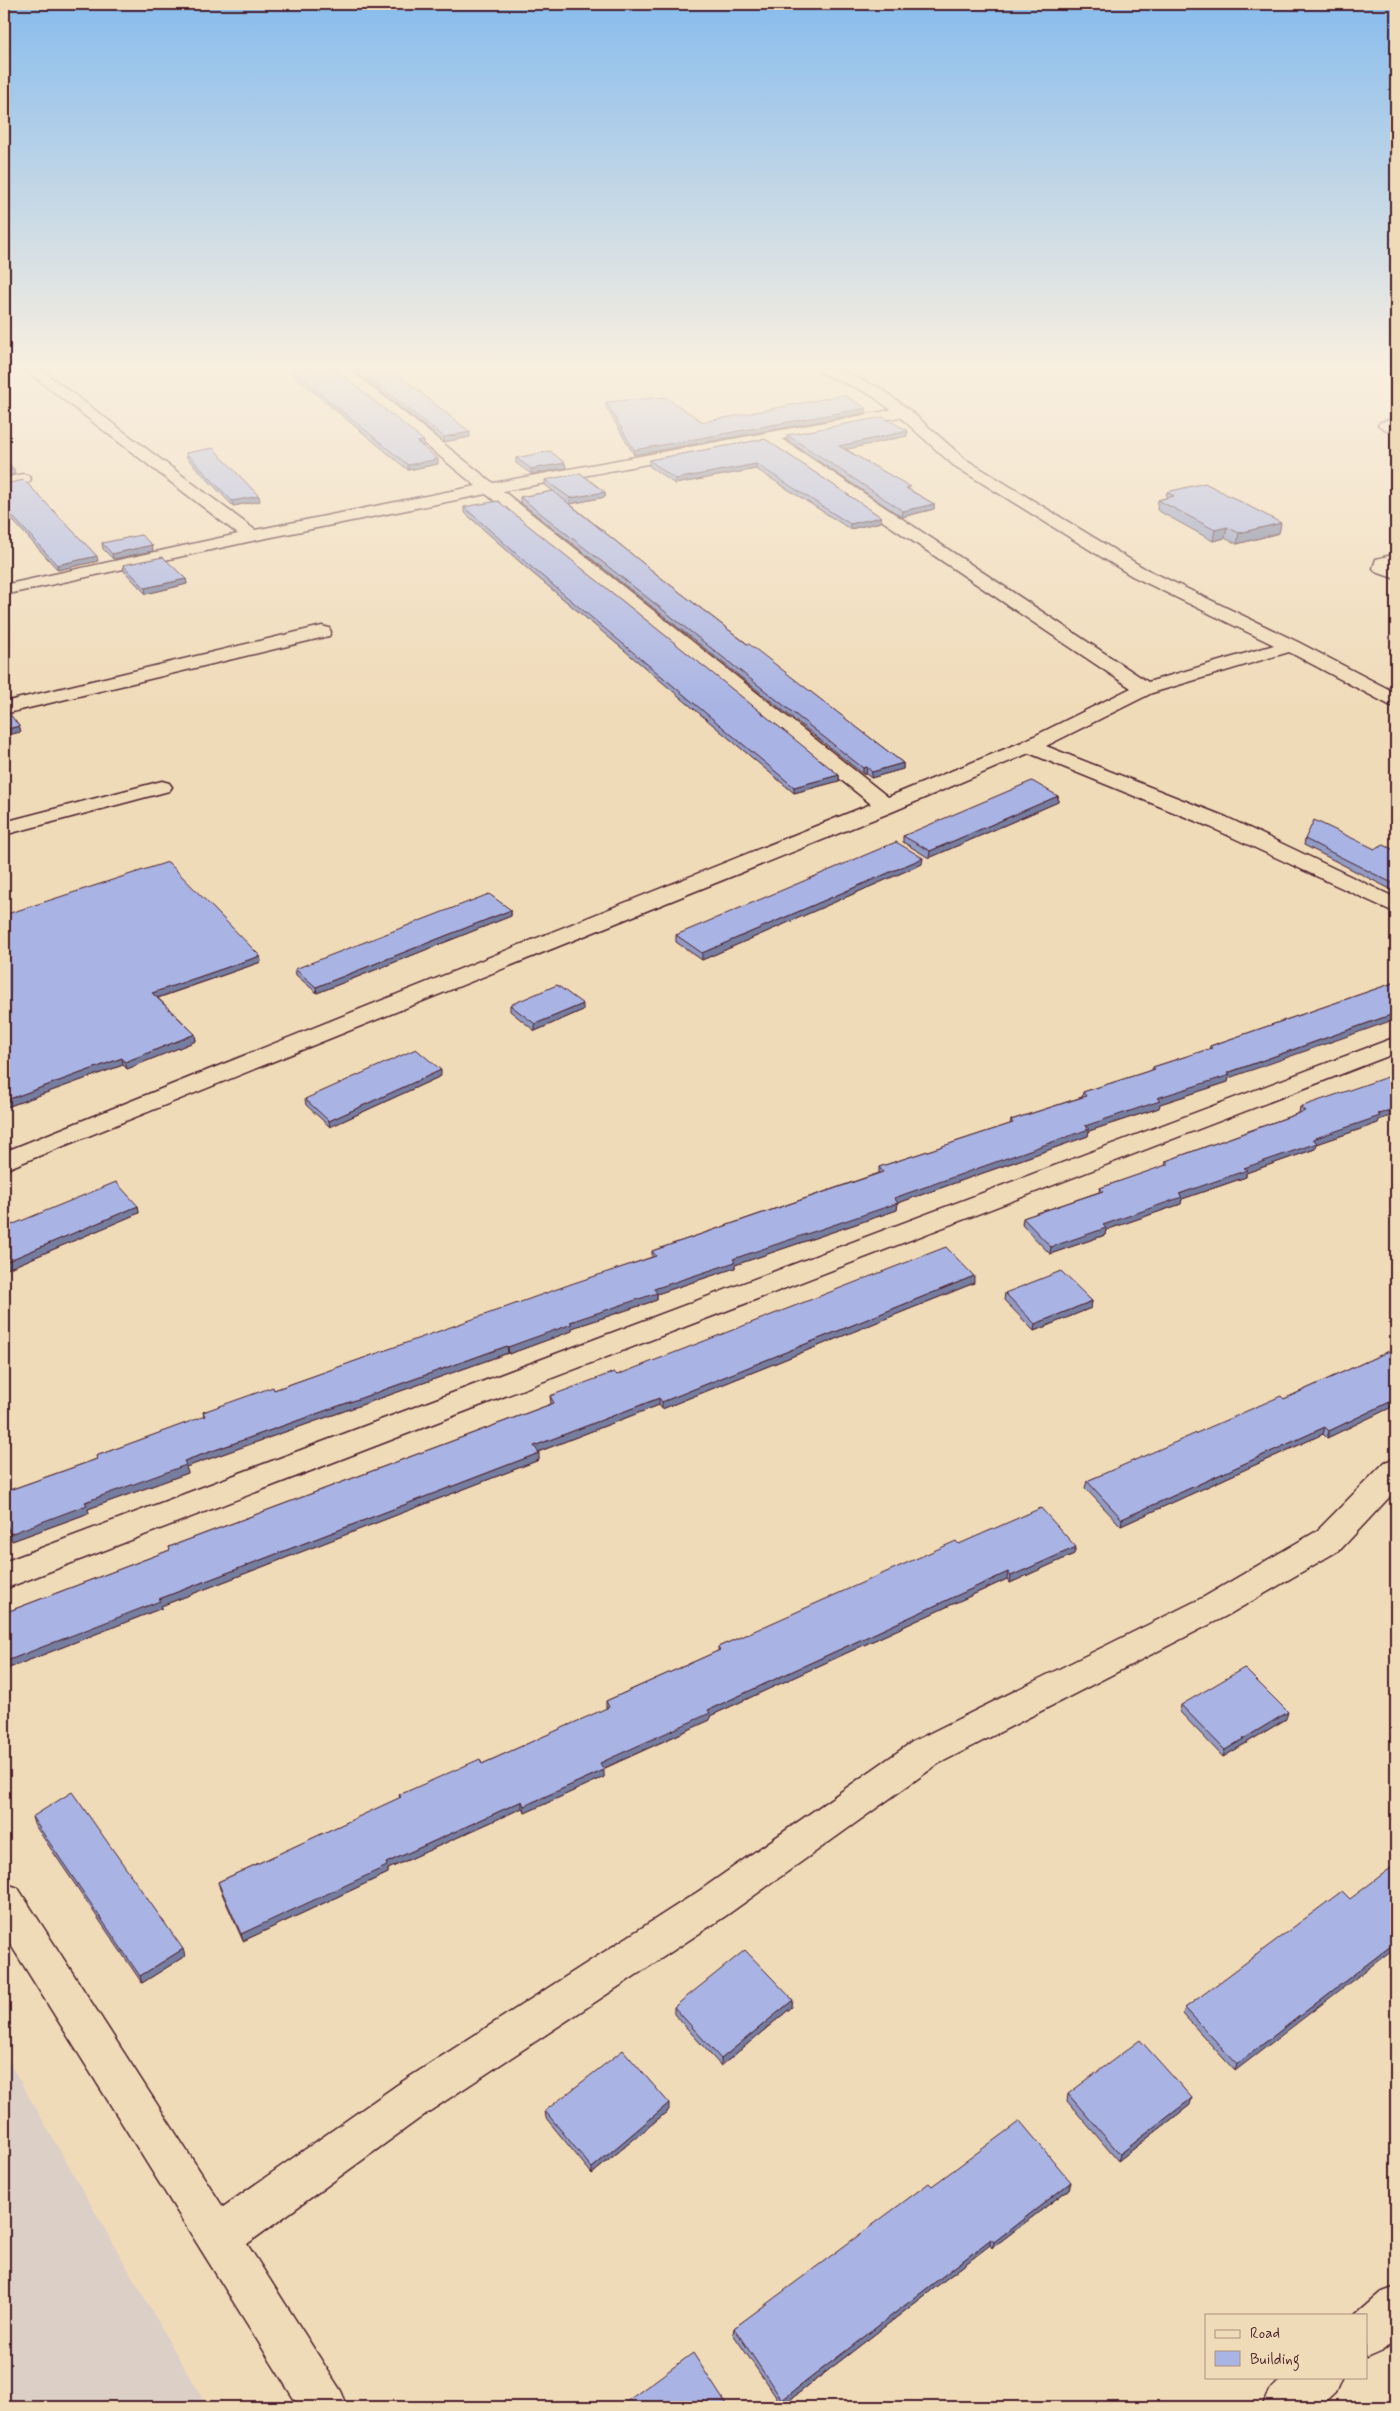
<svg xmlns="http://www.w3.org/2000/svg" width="1400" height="2411" font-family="Mynerve,sans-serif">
<rect width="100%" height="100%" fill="#f0dbb9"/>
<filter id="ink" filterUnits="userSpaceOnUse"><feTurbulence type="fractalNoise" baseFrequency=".02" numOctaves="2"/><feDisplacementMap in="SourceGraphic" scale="10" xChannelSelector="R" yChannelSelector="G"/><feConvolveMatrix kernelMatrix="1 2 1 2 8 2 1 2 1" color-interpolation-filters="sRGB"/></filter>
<g filter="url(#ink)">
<path fill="#dbcfc6" d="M4,2053L207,2407H4Z"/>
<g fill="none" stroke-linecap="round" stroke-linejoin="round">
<defs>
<g id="minor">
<path d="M24,369H40L255,530L476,486L333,369H349L493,483L891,410L870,394L819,372L817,369H836L880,388L908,409L965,459L1144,568L1298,642L1396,693V707L1389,705L1289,652L1152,693L1046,746L1226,817L1396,898V913L1210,827L1029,753L894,811L4,1170V1152L871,804L486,494L252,541L4,595V585L238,534ZM900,417L953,465L1132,576L1274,645L1148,682L782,439ZM765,442L1131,688L1022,742L888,797L503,491Z"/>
<path d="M1396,418V427L1386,430L1378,425L1381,422Z"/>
<path d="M23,474L29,476L31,479L29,482L4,488V478Z"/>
<path d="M1396,554V564L1392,566L1396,568V579L1376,572L1373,568L1376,559Z"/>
<path d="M322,626L329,628L331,632L329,636L4,714V702Z"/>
<path d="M162,781L169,783L172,787L169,791L4,835V822Z"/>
<path d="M1396,1037V1053L4,1589V1562Z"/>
<path d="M1396,1458V1490L1341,1549L1228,1615L938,1764L727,1915L427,2113L247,2244L341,2391L348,2407H299L4,1934V1883L18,1888L223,2207L397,2085L699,1891L912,1742L1204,1597L1317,1531L1385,1462Z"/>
<path d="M1396,2287V2339L1382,2351L1366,2358V2315H1355L1380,2293Z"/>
<path d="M1284,2377H1342L1335,2393L1320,2407H1262L1269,2391Z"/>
</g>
</defs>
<use href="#minor" stroke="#4a1f2b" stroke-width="3"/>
<use href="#minor" fill="#f0dbb9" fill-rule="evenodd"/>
</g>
<g fill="#919bc4" stroke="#4a1f2b">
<path d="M287,369H335L424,446H422L438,464L408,470L329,405Z"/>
<path d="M352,369H391L470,437L444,442Z"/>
<path d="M606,402L703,422L866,408V413L634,455L606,407Z"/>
<path d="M908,431L907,436L846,449L910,490L934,504V509L902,517L787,440V435Z"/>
<path d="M765,439L881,517V522L850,529L756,469L675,484L649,466V460Z"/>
<path d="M186,453L260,501L233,506L187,458Z"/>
<path d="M516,458L565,463L566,468L531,474L516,463Z"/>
<path d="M545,480L605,492V497L570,504L660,577L903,763V769L871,778L866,774H863L520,502V497L553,491L545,485Z"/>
<path d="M4,484L98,561L58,570L4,511Z"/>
<path d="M1167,492L1281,523L1279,533L1237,544L1225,538L1213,541L1157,510L1158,500L1166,498Z"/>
<path d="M464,507L839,775V781L794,793L530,571L464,512Z"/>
<path d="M102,543L152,545L153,551L113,559L103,549Z"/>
<path d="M123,565L186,579L187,584L146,594L124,571Z"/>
<path d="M1058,796V802L929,858L903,842V836Z"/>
<path d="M1305,839L1375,849L1396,851V892L1304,845Z"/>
<path d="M922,864L702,960L676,942V935Z"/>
<path d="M511,910V916L317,993L296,975L295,969Z"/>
<path d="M4,915L260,956L261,962L158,998L195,1034L196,1041L127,1069L123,1065L4,1108Z"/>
<path d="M1396,982L1229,1078L1228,1082L1160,1104L1159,1108L1089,1131L1088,1136L898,1203L897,1210L735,1265V1268L657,1294V1300L572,1328V1331L509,1354L508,1353L186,1467L188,1473L88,1509L89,1513L12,1541L4,1518V1492L97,1459L96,1456L204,1417L203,1412L274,1390L652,1257V1251L879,1173V1167L1010,1124L1011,1120L1082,1097L1083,1092L1152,1070L1153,1067L1209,1049L1210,1046Z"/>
<path d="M510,1005L583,1010L535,1031L510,1011Z"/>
<path d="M441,1076L330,1127L306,1105L305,1099Z"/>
<path d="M1300,1107L1379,1120L1378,1123L1317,1144L1315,1149L1246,1173V1177L1182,1199L1181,1204L1106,1230L1105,1235L1050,1254L1022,1225L1023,1218L1099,1192L1100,1188L1165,1166L1166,1161L1299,1113Z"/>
<path d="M138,1206L139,1213L7,1269L4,1265V1228Z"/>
<path d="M974,1283L662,1409L659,1405L538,1452L539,1460L161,1606L162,1608L4,1670V1613L170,1550L169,1547L551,1404L550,1396L617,1375Z"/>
<path d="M1005,1293L1092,1301L1091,1308L1034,1331L1004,1300Z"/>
<path d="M1396,1348V1405L1327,1438L1323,1434L1121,1526L1085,1488L1087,1481L1284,1399Z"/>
<path d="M959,1544L1074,1554L1010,1583L1007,1579L710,1716V1720L603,1769L604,1777L525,1813L522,1808L388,1869V1873L243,1941L220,1889L218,1882L400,1798L399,1795L482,1764L606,1709V1701L718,1651V1647Z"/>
<path d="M1181,1705L1286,1719L1223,1757L1180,1712Z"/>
<path d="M32,1817L185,1956L142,1983L34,1824Z"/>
<path d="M1350,1899L1235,2071L1183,2014L1185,2008Z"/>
<path d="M674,2007H792L721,2066L674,2014Z"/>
<path d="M1068,2094L1190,2105L1118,2161L1067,2101Z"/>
<path d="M669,2110L592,2174L546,2118L545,2111Z"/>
<path d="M1071,2182L1069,2189L992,2248L990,2245L782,2406L733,2334L734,2328L932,2186Z"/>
</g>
<g fill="#767ea0" stroke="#4a1f2b">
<path d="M866,408V413L634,455V450Z"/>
<path d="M908,431L907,436L839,451V446Z"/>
<path d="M470,432V437L444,442V437Z"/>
<path d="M424,441V446L418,447L417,442Z"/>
<path d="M438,459V464L408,470V465Z"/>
<path d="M565,463L566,468L531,474V469Z"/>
<path d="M756,464V469L675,484V479Z"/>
<path d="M14,469L15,474L4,477V471Z"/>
<path d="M605,492V497L570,504V498Z"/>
<path d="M259,496L260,501L233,506L232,501Z"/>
<path d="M934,504V509L902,517L903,511Z"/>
<path d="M881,517V522L850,529V524Z"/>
<path d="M1281,523L1279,533L1237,544L1239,533Z"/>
<path d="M1227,527L1225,538L1213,541L1215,530Z"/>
<path d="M152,545L153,551L113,559L112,554Z"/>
<path d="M97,556L98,561L58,570L57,565Z"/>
<path d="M186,579L187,584L146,594L145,588Z"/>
<path d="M19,726L21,732L4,736V730Z"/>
<path d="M903,763V769L871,778L872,772Z"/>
<path d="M867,767L866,774H863V768Z"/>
<path d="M839,775V781L794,793V787Z"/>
<path d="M1058,796V802L929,858L930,851Z"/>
<path d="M923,858L922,864L702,960V953Z"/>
<path d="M511,910V916L317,993L316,987Z"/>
<path d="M260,956L261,962L154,999L152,993Z"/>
<path d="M583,1004V1010L535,1031V1024Z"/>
<path d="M1396,1013V1019L1229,1078L1228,1082L1160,1104L1159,1108L1089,1131L1088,1136L898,1203L897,1210L735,1265V1268L657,1294V1300L572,1328V1331L509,1354L508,1347L654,1289L1157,1098Z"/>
<path d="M195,1034L196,1041L127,1069L125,1062Z"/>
<path d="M122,1058L123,1065L4,1108V1101Z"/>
<path d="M441,1070V1076L330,1127L329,1121Z"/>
<path d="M1396,1108V1114L1379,1120L1378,1123L1317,1144L1315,1149L1246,1173V1177L1182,1199L1181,1204L1106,1230L1105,1235L1050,1254L1051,1247L1103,1225L1244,1168L1313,1139Z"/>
<path d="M138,1206L139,1213L7,1269L5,1262Z"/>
<path d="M974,1276V1283L662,1409V1402Z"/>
<path d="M1092,1301L1091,1308L1034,1331L1035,1324Z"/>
<path d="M507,1346L508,1353L186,1467L188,1473L88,1509L89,1513L12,1541L10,1534L184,1461Z"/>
<path d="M659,1398V1405L535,1453L534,1446Z"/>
<path d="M1396,1399V1405L1327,1438L1329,1431Z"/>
<path d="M1325,1427L1323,1434L1121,1526L1122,1519Z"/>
<path d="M539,1453V1460L161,1606L162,1608L4,1670V1662L159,1599Z"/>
<path d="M1076,1547L1074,1554L1010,1583L1011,1576Z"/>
<path d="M1008,1572L1007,1579L710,1716V1720L600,1770V1763L708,1710Z"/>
<path d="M1288,1712L1286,1719L1223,1757L1225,1750Z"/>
<path d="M604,1770V1777L525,1813L524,1806Z"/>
<path d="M522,1801V1808L388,1869V1873L243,1941L241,1934L386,1863Z"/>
<path d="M1396,1942V1947L1235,2071L1237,2064Z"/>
<path d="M183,1949L185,1956L142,1983L140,1976Z"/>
<path d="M793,2000L792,2007L721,2066V2059Z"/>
<path d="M1192,2098L1190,2105L1118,2161L1120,2154Z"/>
<path d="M669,2103V2110L592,2174V2168Z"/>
<path d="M1071,2182L1069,2189L992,2248L994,2242Z"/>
<path d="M991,2239L990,2245L782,2406V2400Z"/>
</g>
<g fill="#a9b4e4" stroke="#4a1f2b">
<path d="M292,369H335L424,441L417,442L438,459L408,465L328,400Z"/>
<path d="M357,369H391L470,432L444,437Z"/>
<path d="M844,395L866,408L634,450L606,402L665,397L703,422Z"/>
<path d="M883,417L908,431L839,446L911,487L906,488L934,504L903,511L787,435Z"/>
<path d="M765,439L881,517L850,524L756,464L675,479L649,460Z"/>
<path d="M213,448L259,496L232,501L186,453Z"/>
<path d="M550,451L565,463L531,469L516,458Z"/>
<path d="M4,461H6L14,469L4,471Z"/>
<path d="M580,473L605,492L570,498L545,480Z"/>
<path d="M24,480L97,556L57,565L4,507V484Z"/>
<path d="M1205,483L1281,523L1239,533L1227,527L1215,530L1158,500L1174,496L1167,492Z"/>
<path d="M553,491L660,577L747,644H749L903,763L872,772L867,767L863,768L520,497Z"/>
<path d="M498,501L839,775L794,787L530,566L464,507Z"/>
<path d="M141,535L152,545L112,554L102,543Z"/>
<path d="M163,557L186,579L145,588L123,565Z"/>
<path d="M4,709H6L19,726L4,730Z"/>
<path d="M1032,781L1058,796L930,851L903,836Z"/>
<path d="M1314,820L1375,849L1384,845L1396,851V885L1305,839Z"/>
<path d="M896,842L923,858L702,953L676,935Z"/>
<path d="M168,862L260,956L152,993L195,1034L125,1062L122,1058L4,1101V915Z"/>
<path d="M489,894L511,910L316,987L295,969Z"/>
<path d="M1396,982V1013L1227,1073L1230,1075L1157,1098L1160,1101L1085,1126L1089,1129L894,1198L898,1203L733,1259L735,1262L654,1289L657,1293L570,1322L572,1324L508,1347L507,1346L184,1461L186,1465L85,1502L87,1505L10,1534L4,1517V1492L97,1459L96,1456L205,1416L203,1412L273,1387L274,1390L574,1283L656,1256L652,1251L883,1172L879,1167L1013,1123L1011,1120L1086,1096L1083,1092L1155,1069L1153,1067L1212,1048L1210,1046Z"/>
<path d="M557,985L583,1004L535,1024L510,1005Z"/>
<path d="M416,1049L441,1070L329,1121L305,1099Z"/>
<path d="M1396,1074V1108L1378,1114L1380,1116L1313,1139L1317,1143L1244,1168L1247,1170L1179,1194L1182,1197L1103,1225L1106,1228L1051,1247L1023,1218L1103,1191L1100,1188L1169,1164L1166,1161L1305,1111L1300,1107Z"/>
<path d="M116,1182L138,1206L5,1262L4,1260V1228Z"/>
<path d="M946,1247L974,1276L662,1402L659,1398L534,1446L539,1453L159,1599L160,1601L4,1662V1613L170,1550L169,1547L554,1403L550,1396L614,1372L617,1375Z"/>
<path d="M1061,1271L1092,1301L1035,1324L1005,1293Z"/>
<path d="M1396,1348V1399L1329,1431L1325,1427L1122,1519L1087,1481L1281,1396L1284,1399Z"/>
<path d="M1041,1508L1076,1547L1011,1576L1008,1572L708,1710L710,1713L600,1763L604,1770L524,1806L522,1801L386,1863L387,1866L241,1934L218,1882L401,1797L399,1795L480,1759L482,1764L609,1707L606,1701L720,1650L718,1647L956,1541L959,1544Z"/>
<path d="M1244,1668L1288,1712L1225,1750L1181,1705Z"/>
<path d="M72,1792L183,1949L140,1976L32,1817Z"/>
<path d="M1396,1864V1942L1237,2064L1185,2008L1342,1891L1350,1899Z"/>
<path d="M745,1950L793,2000L721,2059L674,2007Z"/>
<path d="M1140,2040L1192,2098L1120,2154L1068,2094Z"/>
<path d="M623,2050L669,2103L592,2168L545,2111Z"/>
<path d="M1020,2121L1071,2182L994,2242L991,2239L782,2400L734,2328L929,2183L932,2186Z"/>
<path d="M693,2353L728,2407H619Z"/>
</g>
</g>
<linearGradient id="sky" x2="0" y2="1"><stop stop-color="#88bced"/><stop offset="0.52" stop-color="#f8efe0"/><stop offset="1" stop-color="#f8efe0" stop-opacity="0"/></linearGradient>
<rect width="1400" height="706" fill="url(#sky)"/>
<rect width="1400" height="2411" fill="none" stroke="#f0dbb9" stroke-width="20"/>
<rect x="10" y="10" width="1380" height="2391" fill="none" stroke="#4a1f2b" stroke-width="2" filter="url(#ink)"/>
<rect x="1205" y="2314" width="162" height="65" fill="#f0dbb9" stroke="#ae9080"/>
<rect x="1215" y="2330" width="25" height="8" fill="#f0dbb9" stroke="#ae9080"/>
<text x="1250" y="2338" font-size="15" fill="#4a1f2b">Road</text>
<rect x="1215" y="2351" width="25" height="15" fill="#a9b4e4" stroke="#ae9080"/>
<text x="1250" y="2364" font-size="15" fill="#4a1f2b">Building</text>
</svg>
